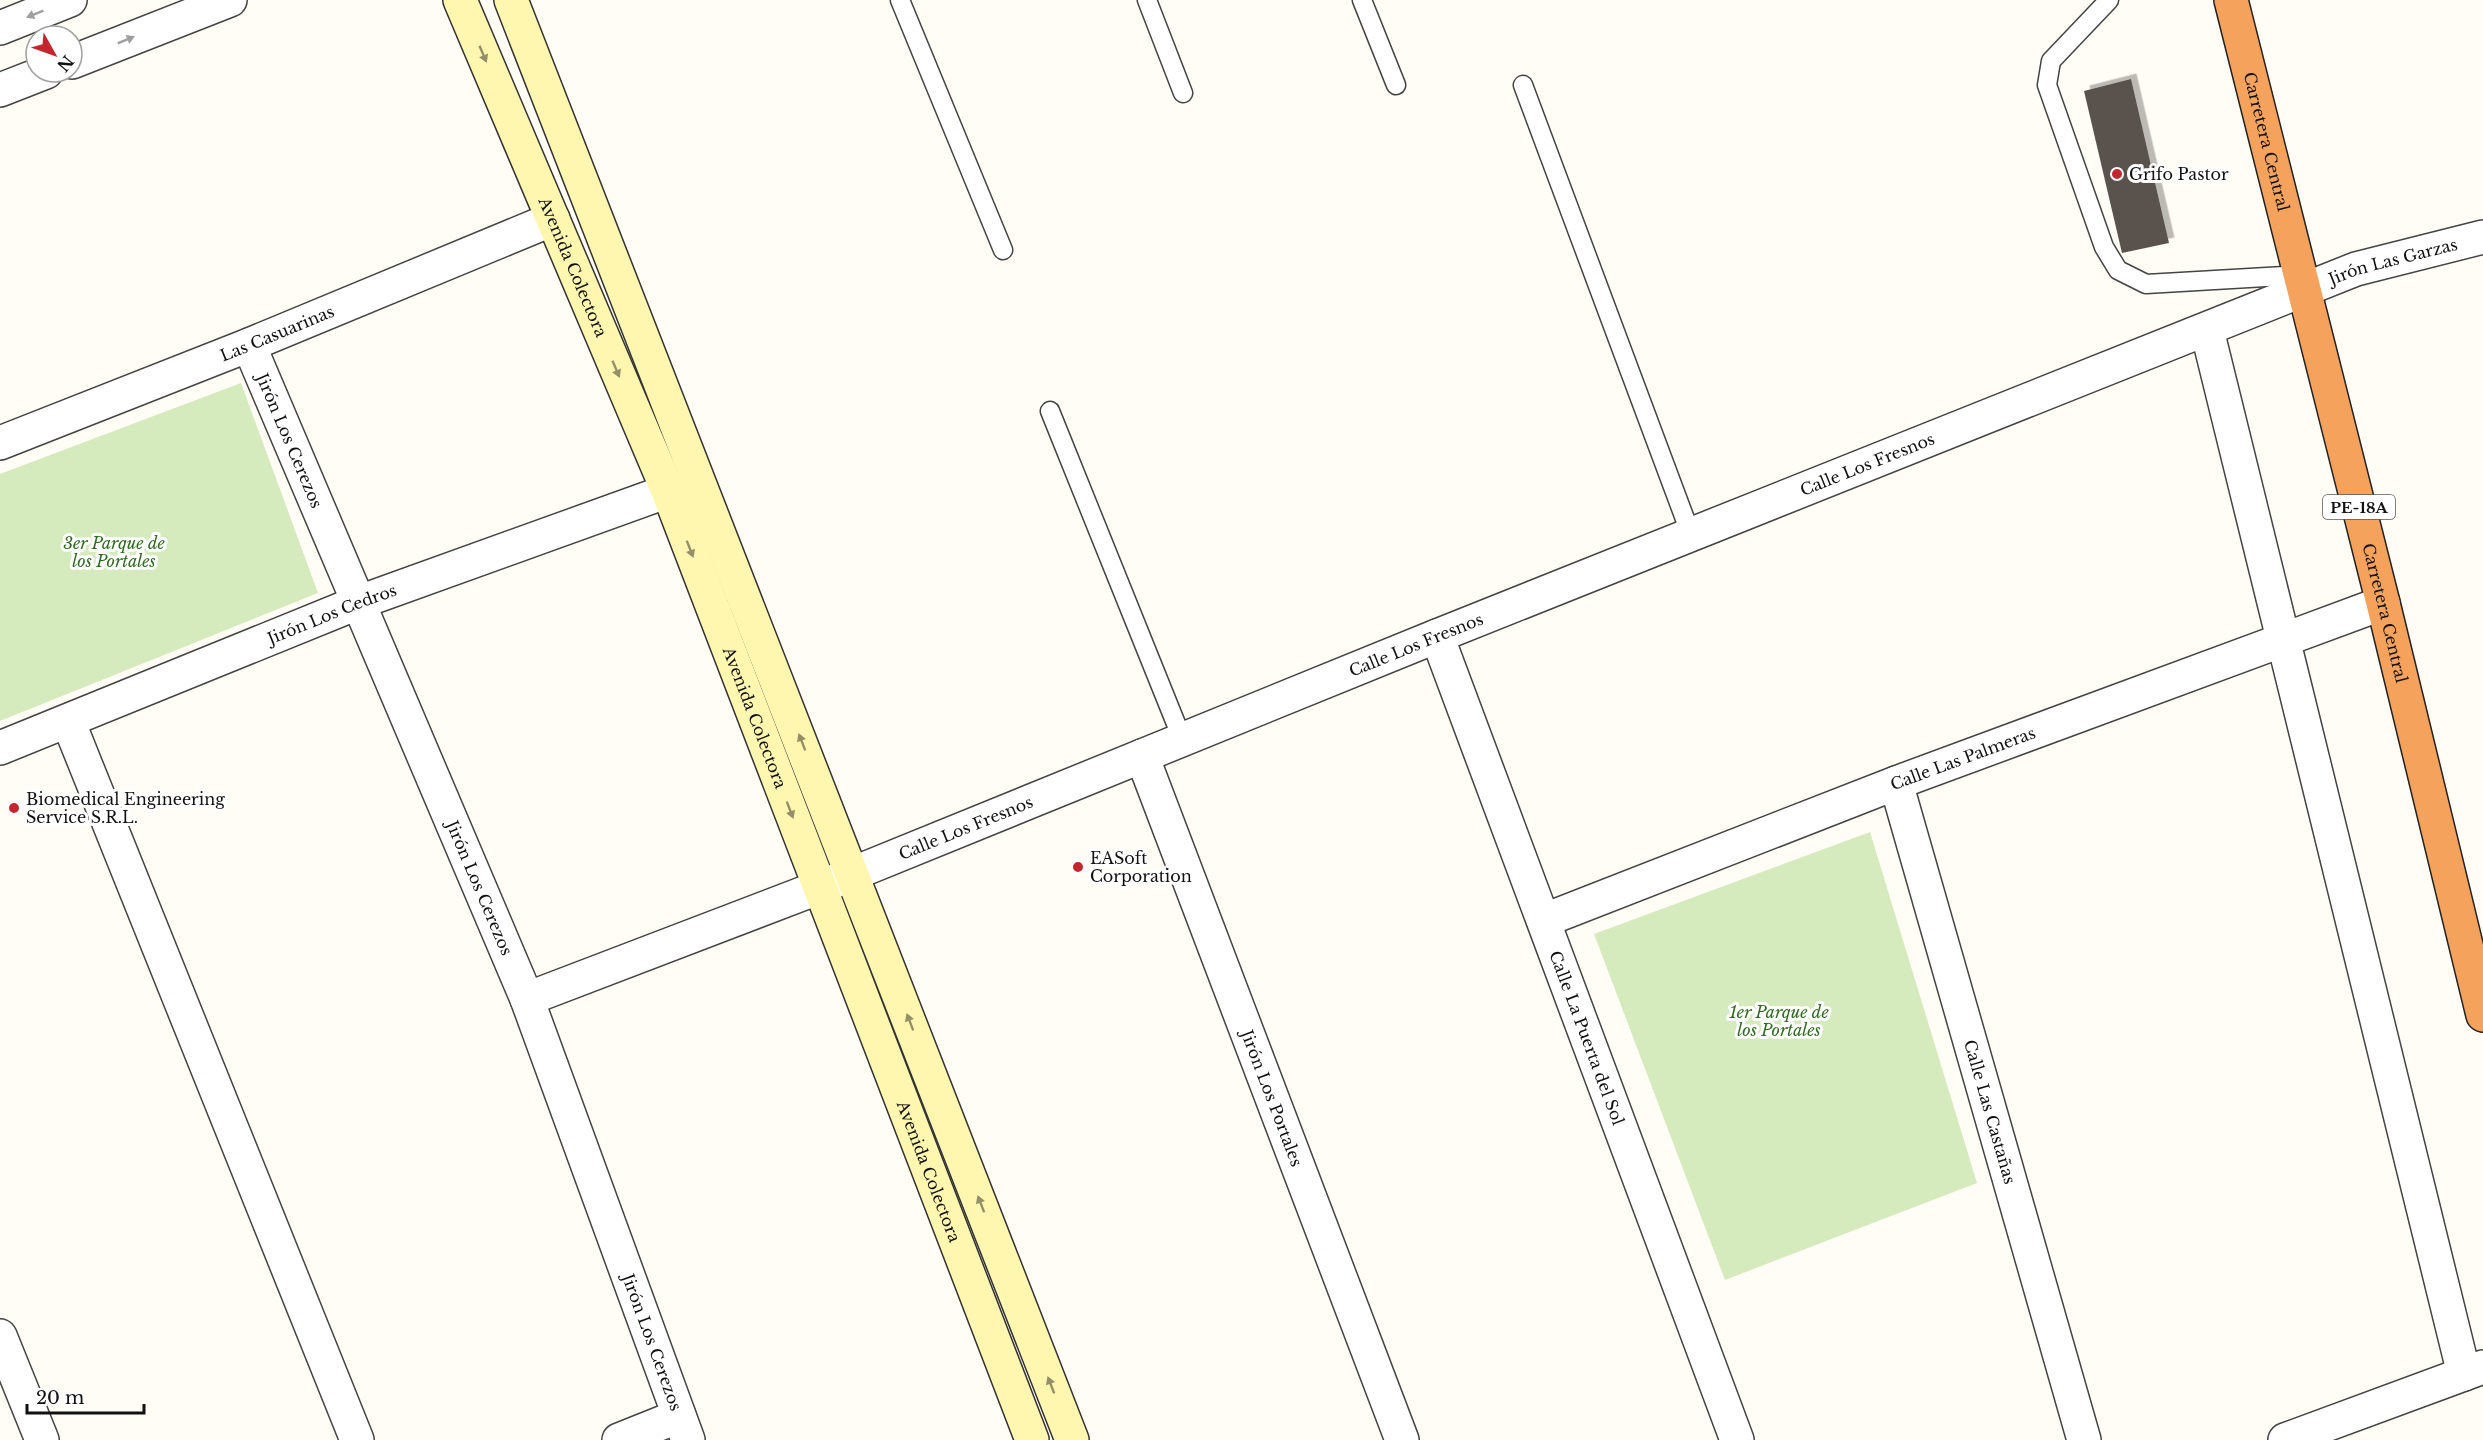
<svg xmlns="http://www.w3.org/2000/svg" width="2483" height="1440" font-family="'Libre Baskerville',serif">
<defs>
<filter id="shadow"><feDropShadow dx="5.5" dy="-5.5" stdDeviation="0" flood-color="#0004"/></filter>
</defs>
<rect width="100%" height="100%" fill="#fffdf5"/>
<g fill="#d5ebbd">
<path d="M241,383L318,593L0,721V474Z"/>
<path d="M1870,832L1977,1183L1725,1280L1594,934Z"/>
</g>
<path fill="#5a524d" filter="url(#shadow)" d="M2131,79L2169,243L2122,253L2084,91Z"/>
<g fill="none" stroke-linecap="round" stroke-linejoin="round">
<defs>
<g id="lane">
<path d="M900,0L1003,250"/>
<path d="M1147,0L1183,93"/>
<path d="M1362,0L1396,85"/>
<path d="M2109,0L2051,61L2047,85L2104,247L2118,270L2146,284L2301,275"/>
<path d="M1523,85L1691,535"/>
<path d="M1050,411L1183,741"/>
</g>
<g id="street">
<path d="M0,28L70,0"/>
<path d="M72,62L230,0"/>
<path d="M0,90L46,72"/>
<path d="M2207,330L2464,1374"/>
<path id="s1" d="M249,345L527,999L688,1440"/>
<path id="s2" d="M0,443L249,345L553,219"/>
<path id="s3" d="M1437,636L1737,1440"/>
<path d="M68,721L357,1440"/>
<path id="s4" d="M0,748L357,603L668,491"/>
<path id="s5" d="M1142,756L1402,1440"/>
<path id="s6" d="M1896,783L2084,1440"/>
<path id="s7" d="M1545,920L1896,783L2383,603"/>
<path id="s8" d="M527,999L820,887L1437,636L2356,269L2483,237"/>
<path d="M0,1336L42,1440"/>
<path d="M619,1440L679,1416"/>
<path d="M2285,1440L2483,1367"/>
</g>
<g id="secondary">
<path id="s9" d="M460,0L668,491L1032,1440"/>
<path d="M511,0L1072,1440"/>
</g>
<g id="highway">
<path id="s10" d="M2231,0L2383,603L2483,1015"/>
</g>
</defs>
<use href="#lane" stroke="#444" stroke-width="21"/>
<use href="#street" stroke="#444" stroke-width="36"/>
<use href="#secondary" stroke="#333" stroke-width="36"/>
<use href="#highway" stroke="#222" stroke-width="36"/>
<use href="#lane" stroke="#fff" stroke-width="18"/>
<use href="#street" stroke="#fff" stroke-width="33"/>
<use href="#secondary" stroke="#fff6b0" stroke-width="33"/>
<use href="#highway" stroke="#f5a25d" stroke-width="33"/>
</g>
<defs><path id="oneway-solid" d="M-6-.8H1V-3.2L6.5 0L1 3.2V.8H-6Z" transform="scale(1.5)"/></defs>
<g fill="#a0a0a0">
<use href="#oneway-solid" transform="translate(35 14) rotate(158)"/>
<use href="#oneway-solid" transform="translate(126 40) rotate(-22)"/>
</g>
<g fill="#948f68">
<use href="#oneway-solid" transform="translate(483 54) rotate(67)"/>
<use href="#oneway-solid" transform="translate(616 369) rotate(67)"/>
<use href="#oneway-solid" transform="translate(690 549) rotate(69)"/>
<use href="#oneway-solid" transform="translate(802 742) rotate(-111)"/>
<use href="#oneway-solid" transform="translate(790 810) rotate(69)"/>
<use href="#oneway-solid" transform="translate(910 1022) rotate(-111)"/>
<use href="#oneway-solid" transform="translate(981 1204) rotate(-111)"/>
<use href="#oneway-solid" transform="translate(1051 1385) rotate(-111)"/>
</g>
<g fill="#c4262e" stroke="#fff" stroke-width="2">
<circle cx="2117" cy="174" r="6"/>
<circle cx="14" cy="808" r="6"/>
<circle cx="1078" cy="867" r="6"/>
</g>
<g text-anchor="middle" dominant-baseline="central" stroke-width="6" stroke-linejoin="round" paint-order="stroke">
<rect fill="#fff" stroke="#585858" stroke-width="1.5" x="2323" y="495" width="72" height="24" rx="4.5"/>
<g font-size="15" font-weight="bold" fill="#111">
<text x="2359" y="507">PE-18A</text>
</g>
<g font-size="16" fill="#111" stroke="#fff">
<text stroke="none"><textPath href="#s10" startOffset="146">Carretera Central</textPath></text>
<text stroke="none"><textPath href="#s8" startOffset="2007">Jirón Las Garzas</textPath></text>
<text stroke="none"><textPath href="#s9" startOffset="290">Avenida Colectora</textPath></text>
<text stroke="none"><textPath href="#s2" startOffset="298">Las Casuarinas</textPath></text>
<text stroke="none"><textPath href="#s1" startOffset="104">Jirón Los Cerezos</textPath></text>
<text stroke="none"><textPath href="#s8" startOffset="1443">Calle Los Fresnos</textPath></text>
<text stroke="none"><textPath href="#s10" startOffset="632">Carretera Central</textPath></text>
<text stroke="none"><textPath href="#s4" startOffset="358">Jirón Los Cedros</textPath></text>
<text stroke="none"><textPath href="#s8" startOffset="957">Calle Los Fresnos</textPath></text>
<text stroke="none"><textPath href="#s9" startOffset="776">Avenida Colectora</textPath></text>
<text stroke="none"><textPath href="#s7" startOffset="448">Calle Las Palmeras</textPath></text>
<text stroke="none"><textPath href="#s8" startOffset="471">Calle Los Fresnos</textPath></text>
<text stroke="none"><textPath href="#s1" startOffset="590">Jirón Los Cerezos</textPath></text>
<text stroke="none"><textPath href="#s3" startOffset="429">Calle La Puerta del Sol</textPath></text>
<text stroke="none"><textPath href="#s5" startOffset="366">Jirón Los Portales</textPath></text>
<text stroke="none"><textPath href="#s6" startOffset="342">Calle Las Castañas</textPath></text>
<text stroke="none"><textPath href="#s9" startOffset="1262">Avenida Colectora</textPath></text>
<text stroke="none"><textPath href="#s1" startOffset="1076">Jirón Los Cerezos</textPath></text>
</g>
<g font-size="16" fill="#111" stroke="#fff" text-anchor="start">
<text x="2129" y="174">Grifo Pastor</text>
<text x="26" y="799">Biomedical Engineering<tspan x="26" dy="18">Service S.R.L.</tspan></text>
<text x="1090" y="858">EASoft<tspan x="1090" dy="18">Corporation</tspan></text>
</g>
<g font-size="16" font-style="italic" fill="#2f6b1f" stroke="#fff">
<text x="114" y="543">3er Parque de<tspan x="114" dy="18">los Portales</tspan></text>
<text x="1779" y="1012">1er Parque de<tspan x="1779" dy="18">los Portales</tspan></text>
</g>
</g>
<g transform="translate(54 54) rotate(130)"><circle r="28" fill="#ffffff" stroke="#a0a0a0" stroke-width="1.5"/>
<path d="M0-4.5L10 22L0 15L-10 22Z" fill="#c4262e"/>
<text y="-9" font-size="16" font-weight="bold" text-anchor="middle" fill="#111111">N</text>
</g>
<path d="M27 1404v9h117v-9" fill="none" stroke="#111111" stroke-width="3"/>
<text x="36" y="1404" font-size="18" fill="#111111" stroke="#ffffff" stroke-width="4.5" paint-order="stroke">20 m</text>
</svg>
